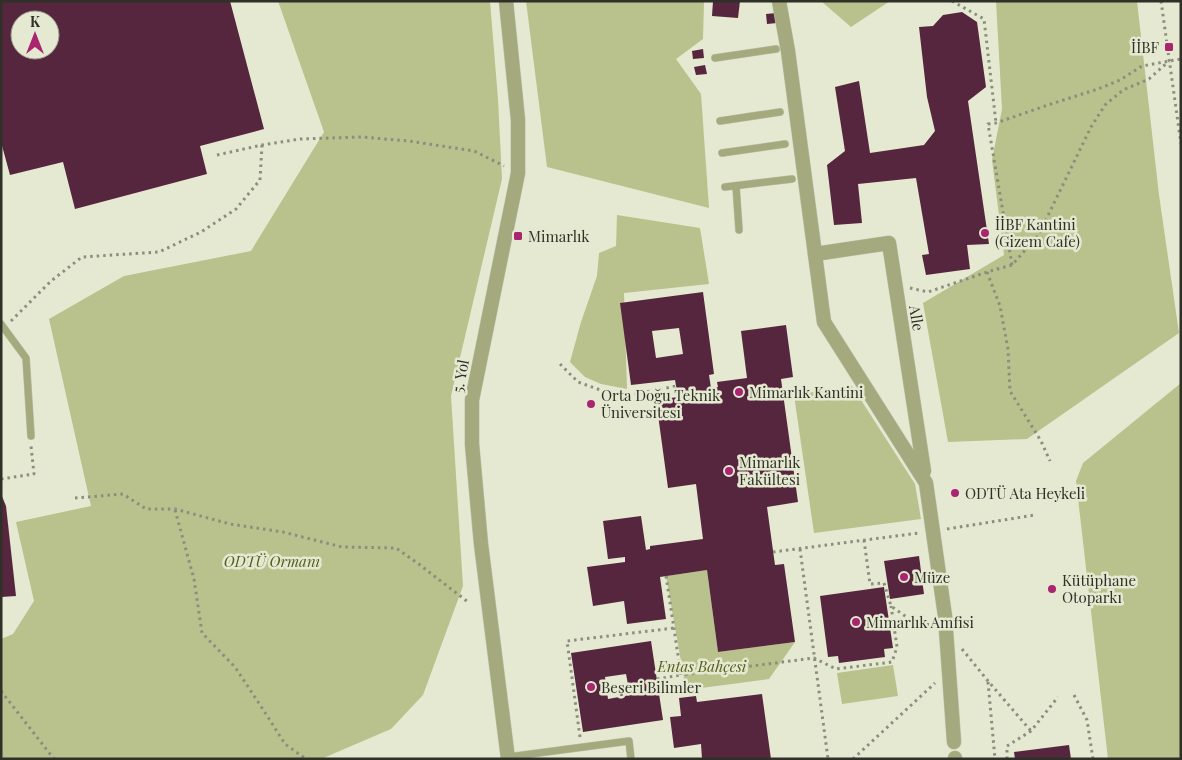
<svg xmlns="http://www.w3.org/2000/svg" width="1182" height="760" font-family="'Playfair Display',serif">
<rect width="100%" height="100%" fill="#e5e9d1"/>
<g fill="#b9c18c">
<path d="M278,1H490L498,99L502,179L451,396L463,586L423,695L391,729L321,759H1V639L13,634L34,601L16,522L91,506L49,319L124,276L251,251L324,132Z"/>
<path d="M526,1H704L703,39L676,59L701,94L709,208L547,167Z"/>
<path d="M821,1H890L851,27Z"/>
<path d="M996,1H1137L1159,195L1179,333L1027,439L948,442L923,303L1004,255L992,160L1002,109Z"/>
<path d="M617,215L700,228L709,284L624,293L627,389L601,384L585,377L570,362L581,322L597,276L599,253L616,246Z"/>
<path d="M1181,383V759H1108L1076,481L1083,463Z"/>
<path d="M852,386L915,484L921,519L814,533L794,395Z"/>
<path d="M707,570L718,652L795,642L769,679L686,690L666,576Z"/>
<path d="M893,665L898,696L842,704L837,673Z"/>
</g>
<g fill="#56263e" fill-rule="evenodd">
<path d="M1,1H230L264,129L200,146L207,174L75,209L63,162L10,175L1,142ZM20,20H50V50H20Z"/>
<path d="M713,1H740L738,18L712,16Z"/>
<path d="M962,12L977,22L986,87L968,101L989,244L967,245L970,269L926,275L922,255L929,254L916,178L858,184L862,223L834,225L827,165L845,151L835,87L859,81L870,153L924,145L935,131L927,97L919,27L933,26L943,15Z"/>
<path d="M776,13L777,23L767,24L766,14Z"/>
<path d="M703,49L704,58L693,59L692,51Z"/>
<path d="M705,65L707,74L696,75L694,67Z"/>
<path d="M703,292L714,374L709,375L711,388L718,387L717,382L747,378L741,331L786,325L793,377L781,379L798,502L767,507L775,565L784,564L795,642L718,652L707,570L660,577L666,619L627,624L624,601L593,606L587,567L625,562V557L608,559L603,521L641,516L646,550L650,549V546L703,539L696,484L668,488L656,400L678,397L675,380L631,385L620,303ZM679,328L683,354L656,358L652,331Z"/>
<path d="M1,494L6,506L16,596L1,597Z"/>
<path d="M919,556L924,594L890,599L884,561Z"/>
<path d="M884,587L893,648L884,649L885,657L839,663L838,656L828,657L820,596Z"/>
<path d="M651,641L663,720L583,732L571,653ZM626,674L630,695L608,699L605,677Z"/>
<path d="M762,694L771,759H702L701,744L674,748L670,717L681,716L679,698L696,696L697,702Z"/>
<path d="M1069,745L1071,759H1015L1014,752Z"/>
</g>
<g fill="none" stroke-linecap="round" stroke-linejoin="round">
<defs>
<g id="lane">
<path d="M715,58L776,49"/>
<path d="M720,121L780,112"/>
<path d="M722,153L785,144"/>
<path d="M736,186L739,230"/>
<path d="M725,187L792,179"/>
<path d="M1,324L26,358L31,436"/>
<path d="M508,757L629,741L631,759"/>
</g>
<g id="street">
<path d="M506,1L518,120V173L472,400V444L481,544L508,759"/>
<path d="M779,1L788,51L824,322L926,483L945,616L954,742"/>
<path d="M815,254L889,243L924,471"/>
<path d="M955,758V759"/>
</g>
</defs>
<use href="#lane" stroke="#c1c4af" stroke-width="8"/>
<use href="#street" stroke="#c1c4af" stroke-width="15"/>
<g stroke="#8b8e7e" stroke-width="3" stroke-dasharray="2.5 4" stroke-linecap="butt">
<path d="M952,1L984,19L996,123"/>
<path d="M1161,1L1181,144"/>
<path d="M217,155L262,145L300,139L361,137L409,141L474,151L504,166"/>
<path d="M1012,265L988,124L996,123L1048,105L1098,89L1120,80L1142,66L1181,59"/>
<path d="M987,272L1000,306L1008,349L1010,391L1041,441L1050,461"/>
<path d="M910,288L928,292L987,272L1012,265L1019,257L1038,236L1091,127L1105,105L1123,90L1149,79L1169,61"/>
<path d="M11,321L51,281L82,257L159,252L201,232L236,209L260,180L262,145"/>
<path d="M560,364L578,382L617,396L636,394L676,386"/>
<path d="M1,479L34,474L31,446"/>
<path d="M75,498L123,494L146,509H175L230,524L283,532L342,547L396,548L420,565L468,602"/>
<path d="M175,510L194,579L202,633L235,667L266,714L285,744L306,759"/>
<path d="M947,529L1035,515"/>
<path d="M864,540L870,584L884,583L891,606L915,623L932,625"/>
<path d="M800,549L828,759"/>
<path d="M773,552L919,533"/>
<path d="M666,576L681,675L814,658L836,669L892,662L897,647L891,606"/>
<path d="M962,649L988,681L1031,731"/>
<path d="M657,679L681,675"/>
<path d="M988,682L995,759"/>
<path d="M1,691L54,759"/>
<path d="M1074,695L1087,720L1093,759"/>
<path d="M580,737L567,641L674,628"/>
<path d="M853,759L935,683"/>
<path d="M1007,759V746L1031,731L1058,697"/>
</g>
<use href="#lane" stroke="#a4aa7e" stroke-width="7"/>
<use href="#street" stroke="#a4aa7e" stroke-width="14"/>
</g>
<g fill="#a92570" stroke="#e5e9d1" stroke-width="2">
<rect x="1164" y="42" width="10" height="10" rx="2.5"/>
<circle cx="985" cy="233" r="5"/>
<rect x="513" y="231" width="10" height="10" rx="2.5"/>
<circle cx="739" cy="392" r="5"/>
<circle cx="591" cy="404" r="5"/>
<circle cx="729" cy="471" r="5"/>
<circle cx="955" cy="493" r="5"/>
<circle cx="904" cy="577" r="5"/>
<circle cx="1052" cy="589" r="5"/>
<circle cx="856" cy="622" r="5"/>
<circle cx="591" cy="687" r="5"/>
</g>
<g text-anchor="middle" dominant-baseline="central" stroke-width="5" stroke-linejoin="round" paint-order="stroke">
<g font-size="15" fill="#2f3128" stroke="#e5e9d1" text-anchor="start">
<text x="1159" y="47" text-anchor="end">İİBF</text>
<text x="995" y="224">İİBF Kantini<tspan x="995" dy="17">(Gizem Cafe)</tspan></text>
<text x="528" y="236">Mimarlık</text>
<text x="749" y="392">Mimarlık Kantini</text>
<text x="601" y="395">Orta Doğu Teknik<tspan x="601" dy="17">Üniversitesi</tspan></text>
<text x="739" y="462">Mimarlık<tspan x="739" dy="17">Fakültesi</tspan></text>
<text x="965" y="493">ODTÜ Ata Heykeli</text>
<text x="914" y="577">Müze</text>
<text x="1062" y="580">Kütüphane<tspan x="1062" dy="17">Otoparkı</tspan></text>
<text x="866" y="622">Mimarlık Amfisi</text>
<text x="601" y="687">Beşeri Bilimler</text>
</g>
<g font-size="15" fill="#2f3128" stroke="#e5e9d1">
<text transform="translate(917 318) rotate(81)">Alle</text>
<text transform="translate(460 376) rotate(-79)">5. Yol</text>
</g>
<g font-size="15" font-style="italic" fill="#575d1d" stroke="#e5e9d1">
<text x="272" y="561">ODTÜ Ormanı</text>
<text x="702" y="666">Entas Bahçesi</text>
</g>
</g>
<rect width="1182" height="760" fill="none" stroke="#2f3128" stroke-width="5"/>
<g transform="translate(35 35)"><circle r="24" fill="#e5e9d1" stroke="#9c9f8d"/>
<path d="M0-4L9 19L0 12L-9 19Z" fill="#a92570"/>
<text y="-8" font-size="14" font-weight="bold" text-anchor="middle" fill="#2f3128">K</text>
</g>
</svg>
